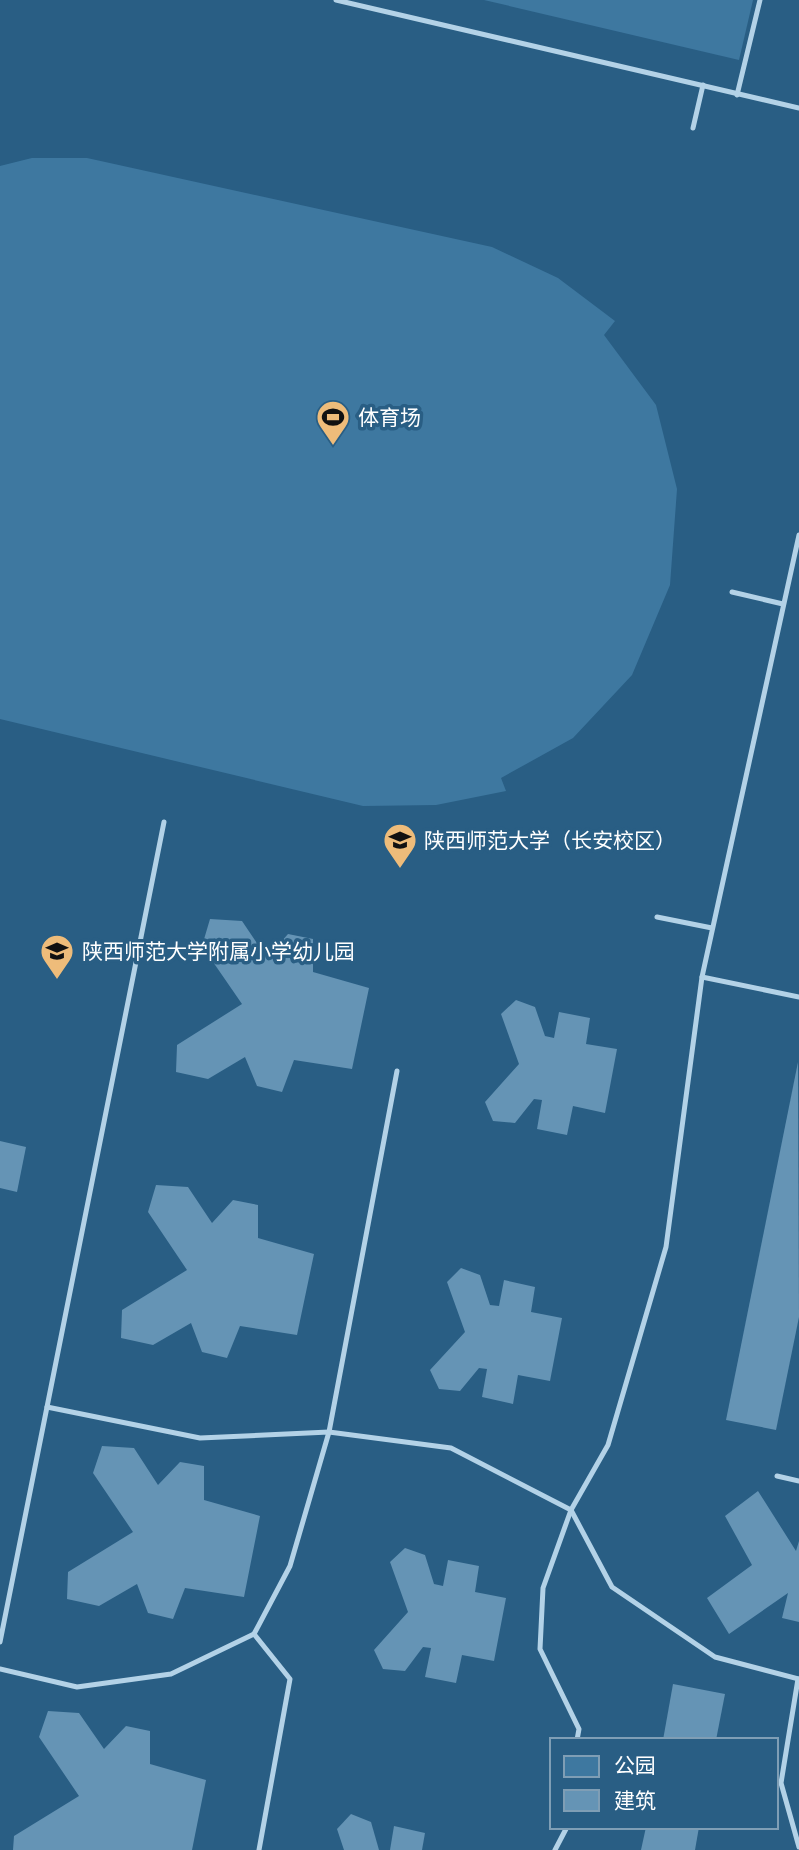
<svg xmlns="http://www.w3.org/2000/svg" width="799" height="1850" font-family="Montserrat,'Noto Sans SC',sans-serif">
<rect width="100%" height="100%" fill="#295e84"/>
<g fill="#3e78a0">
<path d="M484,0H753L739,60Z"/>
<path d="M32,158H87L492,247L558,278L615,321L604,335L656,405L677,489L670,585L632,675L573,738L501,778L506,791L436,805L363,806L0,719V166Z"/>
</g>
<g fill="#6594b5">
<path d="M210,919L242,921L267,958L288,934L313,939V972L369,988L352,1069L294,1060L282,1092L257,1086L245,1057L208,1079L176,1072L177,1045L242,1004L202,946Z"/>
<path d="M516,1000L535,1007L545,1036L554,1038L559,1012L590,1018L586,1044L617,1049L605,1113L573,1106L567,1135L537,1129L542,1100L534,1099L515,1123L493,1121L485,1102L519,1064L501,1014Z"/>
<path d="M798,1062L799,1317L776,1430L726,1420Z"/>
<path d="M0,1141L26,1147L17,1192L0,1188Z"/>
<path d="M156,1185L188,1187L212,1223L233,1200L258,1205V1238L314,1254L297,1335L240,1326L227,1358L202,1352L191,1323L153,1345L121,1338L122,1310L187,1270L148,1212Z"/>
<path d="M461,1268L480,1275L490,1305L499,1306L504,1280L535,1287L531,1312L562,1318L550,1381L518,1375L513,1404L482,1397L487,1369L479,1368L460,1391L439,1389L430,1370L465,1332L447,1282Z"/>
<path d="M102,1446L134,1448L158,1485L180,1462L204,1466V1500L260,1516L244,1597L185,1588L173,1619L148,1613L137,1584L99,1606L67,1599L68,1572L133,1532L93,1473Z"/>
<path d="M758,1491L796,1551L799,1541V1622L782,1618L788,1593L729,1634L707,1598L752,1565L725,1516Z"/>
<path d="M405,1548L425,1555L434,1584L443,1586L448,1560L479,1566L475,1592L506,1598L494,1661L462,1655L456,1683L425,1677L431,1648L423,1647L405,1671L383,1669L374,1650L408,1612L390,1562Z"/>
<path d="M673,1684L725,1694L716,1740H663Z"/>
<path d="M48,1711L79,1713L104,1749L126,1726L150,1731V1764L206,1780L192,1850H13L14,1836L79,1796L39,1737Z"/>
<path d="M351,1814L371,1822L379,1850H344L337,1829Z"/>
<path d="M394,1826L425,1833L422,1850H390Z"/>
<path d="M646,1827H699L695,1850H641Z"/>
</g>
<g fill="none" stroke-linecap="round" stroke-linejoin="round">
<g stroke="#b3d2e7" stroke-width="5">
<path d="M336,0L799,108"/>
<path d="M737,95L760,0"/>
<path d="M693,128L703,85"/>
<path d="M732,592L783,604"/>
<path d="M657,917L712,928"/>
<path d="M702,977L799,997"/>
<path d="M47,1407L200,1438L329,1432L451,1448L571,1510L612,1587L715,1657L799,1679"/>
<path d="M777,1476L799,1481"/>
<path d="M254,1634L290,1679L259,1850"/>
<path d="M0,1642L164,822"/>
<path d="M0,1669L77,1687L171,1674L254,1634L290,1566L329,1432L397,1071"/>
<path d="M798,1679L781,1783L799,1847"/>
<path d="M577,1740L579,1729L540,1649L543,1588L571,1510L608,1445L666,1247L702,977L799,535"/>
<path d="M555,1850L567,1827"/>
</g>
</g>
<defs>
<symbol id="stadium-pin" viewBox="-11 -11 22 30"><path d="M0 17L-7.5 6A9.5 9.5 0 1 1 7.5 6Z" fill="#eebc7a" stroke="#295e84"/><path d="M0-5a6.5 5 0 1 0 0 10a6.5 5 0 1 0 0-10ZM-3.5-1.8h7v3.6h-7Z" fill="#111"/></symbol>
<symbol id="university-pin" viewBox="-11 -11 22 30"><path d="M0 17L-7.5 6A9.5 9.5 0 1 1 7.5 6Z" fill="#eebc7a" stroke="#295e84"/><path d="M0-5L7-2L0 1L-7-2ZM-4 1L0 2.5L4 1V4Q0 6-4 4Z" fill="#111"/></symbol>
<symbol id="school-pin" viewBox="-11 -11 22 30"><path d="M0 17L-7.5 6A9.5 9.5 0 1 1 7.5 6Z" fill="#eebc7a" stroke="#295e84"/><path d="M0-5L7-2L0 1L-7-2ZM-4 1L0 2.5L4 1V4Q0 6-4 4Z" fill="#111"/></symbol>
</defs>
<g fill-rule="evenodd">
<use href="#stadium-pin" x="314" y="398" width="38" height="52"/>
<use href="#university-pin" x="381" y="821" width="38" height="52"/>
<use href="#school-pin" x="38" y="932" width="38" height="52"/>
</g>
<g text-anchor="middle" dominant-baseline="central" stroke-width="7" stroke-linejoin="round" paint-order="stroke">
<g font-size="21" fill="#fff" stroke="#295e84" text-anchor="start">
<text x="358" y="417">体育场</text>
<text x="424" y="840">陕西师范大学（长安校区）</text>
<text x="82" y="951">陕西师范大学附属小学幼儿园</text>
</g>
</g>
<rect x="550" y="1738" width="228" height="91" fill="#295e84" stroke="#7f9eb5" stroke-width="2"/>
<rect x="564" y="1756" width="35" height="21" fill="#3e78a0" stroke="#7f9eb5" stroke-width="2"/>
<text x="614" y="1773" font-size="21" fill="#ffffff">公园</text>
<rect x="564" y="1790" width="35" height="21" fill="#6594b5" stroke="#7f9eb5" stroke-width="2"/>
<text x="614" y="1808" font-size="21" fill="#ffffff">建筑</text>
</svg>
